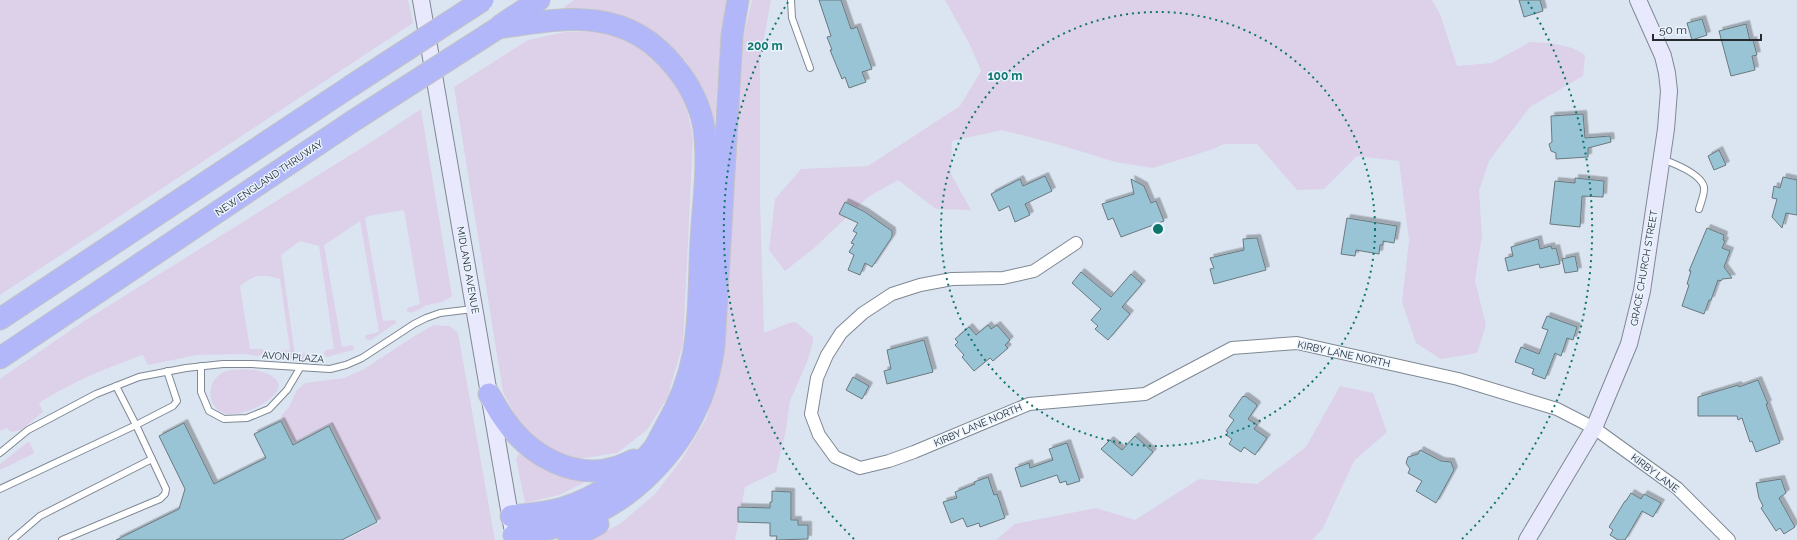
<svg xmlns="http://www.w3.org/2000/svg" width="1797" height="540" font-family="Raleway,sans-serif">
<defs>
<filter id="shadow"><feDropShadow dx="3.5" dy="-3.5" stdDeviation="0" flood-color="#0004"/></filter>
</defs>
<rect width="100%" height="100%" fill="#dbe5f1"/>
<g fill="#dcd1e8">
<path d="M0,0H408L413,23L0,295Z"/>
<path d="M574,0H730L720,48L713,147L707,107L686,61L639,24L589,8L559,11Z"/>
<path d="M752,0H771L760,60V200L764,333L789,323L796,322L813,337V343L807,362L790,401L786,430L776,472L745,487L735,540H591L621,523L655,494L682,459L706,419L722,364L742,42Z"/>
<path d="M945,0H1432L1440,14L1457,66L1492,63L1530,42L1551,43L1572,48L1585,55L1583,76L1530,107L1489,161L1479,191L1482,236L1475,281L1486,325L1477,353L1441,359L1416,343L1402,302L1409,240L1399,161L1357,156L1324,189L1297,190L1257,144H1224L1213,149L1153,168L1115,162L1060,145L1002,130L952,141L951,174L971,210L936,209L898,180L868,197L813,249L785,271L769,250L775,199L801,169L868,166L960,106L981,71L970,45Z"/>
<path d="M598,31L629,41L656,61L684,95L693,138L683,344L667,398L647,430L617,453L577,459L549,450L531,439L533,435L520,424L503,392L454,87L528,40L565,32Z"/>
<path d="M421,109L452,296C441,304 436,302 425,306C420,309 416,311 410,313L407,311V308L420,304L404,210L368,216L365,218L383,321L395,320L396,323L371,340H367L365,337L366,335L379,332L360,221L324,245L342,347L352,345L354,347L353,350L327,357L324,354L325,350L334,349L319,246L300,241L281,255L295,355L308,353L310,356L308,359L301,360L280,357L278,353L279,351L290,350L280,279C261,274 255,274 240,286L250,349H262L264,351L263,354L258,356L245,354L196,355L149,365L147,364L143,355C104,369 74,381 39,403L43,412L21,430L11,432L7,428L0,431V379L81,323L376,139Z"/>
<path d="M434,325L449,326L458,333L495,540H345L380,522L331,424L294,442L281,416L289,407L297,390L305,383L344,378L364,369L416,335Z"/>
<path d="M255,370C315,383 244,421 223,413C207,407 206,381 222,373C231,368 245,370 255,370Z"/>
<path d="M1340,386L1373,393L1387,432L1354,461L1323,528L1312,540H996L1015,524L1096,508L1135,520L1199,479L1257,484L1306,447Z"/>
<path d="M28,442L30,443L34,452L33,454L0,470V464Z"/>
<path d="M520,453L540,467L558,475L589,480L559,495L525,503L516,459Z"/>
</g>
<g fill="#99c4d5" stroke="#6a797e" filter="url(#shadow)">
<path d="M819,0H841L851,29L857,27L872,69L862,72L866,82L849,88L845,77L842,79L830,50H832L827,37L831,36Z"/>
<path d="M1519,0H1540L1543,11L1524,17Z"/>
<path d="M1702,19L1707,35L1692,40L1687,23Z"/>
<path d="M1746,24L1750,41L1753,40L1757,55L1752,56L1755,70L1731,76L1719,31Z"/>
<path d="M1583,114L1585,138L1610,136L1611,142L1588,148V157L1556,159V153L1551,151L1549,144L1552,142L1551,116Z"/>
<path d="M1719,150L1726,165L1714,170L1708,156Z"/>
<path d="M1045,176L1052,191L1025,204L1030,215L1015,222L1009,206L999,211L991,194L1020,179L1023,186Z"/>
<path d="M1783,177L1797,180V215L1786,213L1782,228L1772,217L1777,199L1772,198L1774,186L1780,188Z"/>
<path d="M1575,178L1604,181L1603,197L1582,196L1580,227L1550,224L1555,181L1575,183Z"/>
<path d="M1131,179L1144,186L1151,203L1156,201L1164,221L1121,237L1113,218L1108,220L1102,204L1134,194Z"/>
<path d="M845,202L865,212L892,231V237L872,267L865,263L860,275L848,270L854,255L849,252L854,244L851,243L857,233L853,231L858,223L839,214Z"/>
<path d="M1347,218L1397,226L1394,243L1383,241V245H1380L1379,254L1356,250L1355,256L1341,254Z"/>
<path d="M1707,228L1724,235L1723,240L1725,241L1722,248L1730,251L1724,267L1732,278L1722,279L1721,281L1718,280L1711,300H1709L1704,314L1682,306L1689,285L1687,284L1691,271H1689Z"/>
<path d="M1257,238L1266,270L1214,284L1210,269L1214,268L1210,258L1244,250L1243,239Z"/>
<path d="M1538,239L1540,249L1551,246L1552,249L1556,248L1560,264L1540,268L1539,264L1508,271L1505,258L1513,256L1511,247Z"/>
<path d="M1575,256L1578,271L1565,273L1562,259Z"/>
<path d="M1081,272L1111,297L1131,274L1142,284L1122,307L1130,314L1108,340L1095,329L1098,326L1091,320L1101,309L1072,283Z"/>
<path d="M1547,316L1577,327L1573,340L1567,338L1561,356L1555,353L1545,379L1532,374L1534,369L1515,362L1521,347L1539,354L1548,330L1542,328Z"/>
<path d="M988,325L991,329L997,325L1010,340L1005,345L1008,348L993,361L990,358L974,371L962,357L964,355L955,345L958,342L955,339L969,327L976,335Z"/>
<path d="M924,340L933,372L887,384L884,371L891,369L887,350Z"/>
<path d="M853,377L869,386L862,399L846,390Z"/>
<path d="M1758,380L1768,404H1766L1780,443L1756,452L1752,441L1750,442L1742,418L1738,420L1737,416H1698V397L1738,385L1739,387Z"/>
<path d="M1243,396L1244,397L1245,396L1256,404L1257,406L1248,419L1257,425L1254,429L1267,438L1255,455L1244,447L1241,452L1229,444L1232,439L1226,435L1228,432L1226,431L1234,420L1229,416Z"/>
<path d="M281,421L293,445L329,426L377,522L342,540H116L179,509L185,489L159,436L184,423L214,484L266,458L254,434Z"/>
<path d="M1135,436L1153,452L1132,476L1101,449L1110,440L1122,450Z"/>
<path d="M1067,443L1080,481L1067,485L1066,481L1060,483L1057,475L1021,487L1015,468L1029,463L1030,468L1053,460L1049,449Z"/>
<path d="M1420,450L1441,461L1451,462L1454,470L1436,503L1416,491L1422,481L1408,473L1410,469L1406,463L1408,457L1418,454Z"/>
<path d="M988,477L994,495L997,494L1005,518L980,527L979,523L967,527L963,518L951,523L943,502L957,498L955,492L975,484L974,482Z"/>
<path d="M1781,479L1786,493L1779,498L1795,527L1784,534L1780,528L1776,531L1761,508L1763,506L1759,498L1756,483Z"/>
<path d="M772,491L791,492V520H798V525H808V539L776,540L777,536H770V523L738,522V507L770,508V502H772Z"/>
<path d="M1631,493L1641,499L1644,494L1661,503L1653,517L1642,511L1625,540H1618L1610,535L1613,530L1609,527L1625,501H1626Z"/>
</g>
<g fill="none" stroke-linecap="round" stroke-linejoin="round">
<defs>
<g id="lane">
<path d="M791,0L792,18L810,68"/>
<path d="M1662,159C1673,163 1701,174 1704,187C1705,193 1701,202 1699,209"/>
<path d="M201,366V392L209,411L224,419L247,418L269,409L287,390L300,368"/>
<path d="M0,453L28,430L96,394L139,377L186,368L223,364H252L330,369L346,365L362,358L414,324L426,318L440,313L473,309"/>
<path d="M0,489L136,425L116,386"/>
<path d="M12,540L40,516L152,459"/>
<path d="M62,540L160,499L165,494L166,489L136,425L173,406L177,401L167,371"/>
</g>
<path id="street" d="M1076,243L1034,271L1003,278L952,279L920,285L892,294L863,313L841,333L827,355L817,378L811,414L819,435L835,457L860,468L889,461L914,452L1029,404L1145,394L1232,348L1297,343L1458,379L1557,409L1594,428L1677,488L1729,540"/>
<g id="secondary">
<path d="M421,0L512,527"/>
<path d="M1527,540L1594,428L1629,344L1642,291L1666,129L1669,91L1667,73L1663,56L1638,0"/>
</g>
<g id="highway">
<path d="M501,25L539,0"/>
<path d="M498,28C565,18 626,5 675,67C690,85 700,105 704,128C709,165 703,204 701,241C699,277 700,315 694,351C689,379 679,404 665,428C661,435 658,442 654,448C633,475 594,498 563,508C546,513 528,514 511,516"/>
<path d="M0,319L351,86"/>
<path d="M0,358L353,121"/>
<path d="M489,394C494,402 499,412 505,420C529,455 574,481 617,467C623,465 629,462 634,460"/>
<path d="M514,535C537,531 560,528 582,519C632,500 677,454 698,405C707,386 711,366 714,346L732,35L738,0"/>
<path d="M569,540L598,524"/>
</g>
</defs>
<use href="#lane" stroke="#7f8893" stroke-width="8"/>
<use href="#street" stroke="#7f8893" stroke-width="14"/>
<use href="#secondary" stroke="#7f8893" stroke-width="18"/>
<use href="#highway" stroke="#c3c3c5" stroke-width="23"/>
<use href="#lane" stroke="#fff" stroke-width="6"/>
<use href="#street" stroke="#fff" stroke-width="12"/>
<use href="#secondary" stroke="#e8e9fd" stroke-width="16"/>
<use href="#highway" stroke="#b1b7f8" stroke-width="21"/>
<defs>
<g id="highway-bridge">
<path d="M351,86L483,0"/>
<path d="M353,121L498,28"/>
</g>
</defs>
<use href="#highway-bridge" stroke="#c3c3c5" stroke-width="23" stroke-linecap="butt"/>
<use href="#highway-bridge" stroke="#b1b7f8" stroke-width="21"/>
</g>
<g fill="none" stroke="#0f766e" stroke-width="2" stroke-dasharray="2 4">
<circle cx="1158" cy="229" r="217"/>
<path d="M854 539A434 434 0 0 1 788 2M1528 2A434 434 0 0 1 1462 539"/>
</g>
<g text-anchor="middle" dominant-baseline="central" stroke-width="3" stroke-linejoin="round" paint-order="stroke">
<g font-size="10" fill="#272a2f" stroke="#e8f3fe">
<text transform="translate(269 178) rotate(-34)">NEW ENGLAND THRUWAY</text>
<text transform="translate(1644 268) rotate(-80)">GRACE CHURCH STREET</text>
<text transform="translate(468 270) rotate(80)">MIDLAND AVENUE</text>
<text transform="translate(1344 354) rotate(12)">KIRBY LANE NORTH</text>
<text transform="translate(293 357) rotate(4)">AVON PLAZA</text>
<text transform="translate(978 425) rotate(-23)">KIRBY LANE NORTH</text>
<text transform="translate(1655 473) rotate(37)">KIRBY LANE</text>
</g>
</g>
<circle cx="1158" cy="229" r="6" fill="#0f766e" stroke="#e8f3fe" stroke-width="2"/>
<g font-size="12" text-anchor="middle" font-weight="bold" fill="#0f766e" stroke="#e8f3fe" stroke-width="3" stroke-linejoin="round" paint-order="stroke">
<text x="765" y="50">200 m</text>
<text x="1005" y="80">100 m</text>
</g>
<path d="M1653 34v6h108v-6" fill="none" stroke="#272a2f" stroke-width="2"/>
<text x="1659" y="34" font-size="12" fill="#272a2f" stroke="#e8f3fe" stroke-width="3" paint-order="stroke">50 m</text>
</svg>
